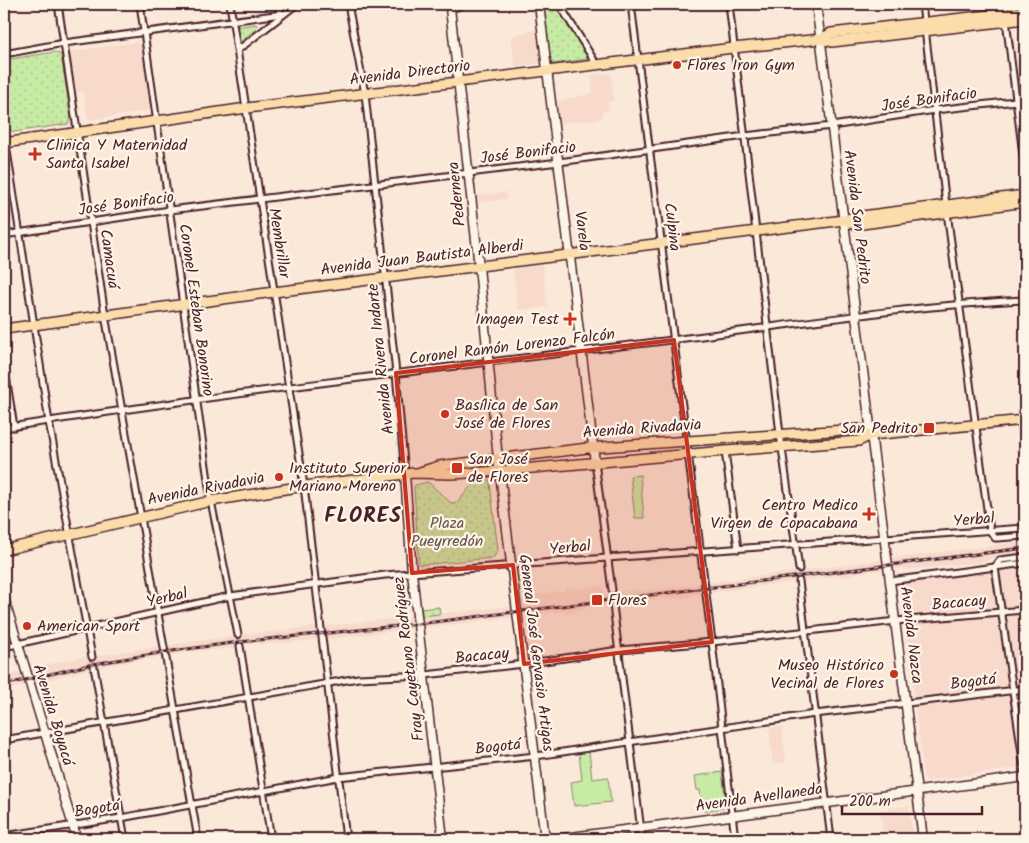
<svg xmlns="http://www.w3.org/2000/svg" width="1029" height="843" font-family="Kalam,sans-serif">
<defs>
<pattern id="park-dots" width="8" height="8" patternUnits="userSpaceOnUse" patternTransform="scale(1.25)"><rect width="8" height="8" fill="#c7eba5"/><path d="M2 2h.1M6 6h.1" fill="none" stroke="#acc98e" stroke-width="1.8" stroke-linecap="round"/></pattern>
</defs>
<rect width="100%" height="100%" fill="#fae9d9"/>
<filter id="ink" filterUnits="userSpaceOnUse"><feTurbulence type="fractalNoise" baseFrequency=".02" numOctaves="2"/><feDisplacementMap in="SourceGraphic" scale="10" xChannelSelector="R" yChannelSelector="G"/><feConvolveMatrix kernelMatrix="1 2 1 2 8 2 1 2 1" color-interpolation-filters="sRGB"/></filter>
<g filter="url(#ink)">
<g fill="#f7dacb">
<path d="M538,29L542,64L515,66L511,36Z"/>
<path d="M137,42L141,45L150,108L148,111L88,120L83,92H76L70,55L73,51Z"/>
<path d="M611,73L614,101L608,102L609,111H602V119L559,123L557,101L593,93L591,75Z"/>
<path d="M506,192L507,199L475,203L474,196Z"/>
<path d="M542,265L548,307L518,310L513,269Z"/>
<path d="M1025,541V553L999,555L984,562L906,570L903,568L853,573V576L843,577L842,576L804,581L803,579L793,580V582L692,595L691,597L665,600L664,598L621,604L620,602L584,607V610L576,611V613L565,614L564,612H559L328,639L259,645V642L234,646V648L203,651L202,650L99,667L4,690V677L17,673L45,667V665L87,656V658L150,647V648L238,635L511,606L522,604V597L565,590V588L574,587V589L603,585L605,594L640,589V591L660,589Z"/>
<path d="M1025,567V767L927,781L924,779L900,583Z"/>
<path d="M782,727L786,763L773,764L769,728Z"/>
<path d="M909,806L913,839H884L880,810Z"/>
</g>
<g fill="url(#park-dots)" stroke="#888568">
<path d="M543,4H557L589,56L586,59L554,64L551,62Z"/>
<path d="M255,24L257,25L256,29L240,42H238L236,27Z"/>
<path d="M55,52L61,55L71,118L68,124L14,132L9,129L4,92V60Z"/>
<path d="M476,480H490V483L498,551L493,558L419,565L414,488L415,485L428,482L451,503L458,502Z"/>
<path d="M439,607L440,614L422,616L421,609Z"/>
</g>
<g fill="#c7eba5" stroke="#888568">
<path d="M640,475L644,518H635L630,476Z"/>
<path d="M589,752L592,779L608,777L611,802L574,806L571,782L582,780L579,753Z"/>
<path d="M722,772L726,805L724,808L703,811L700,790H697L695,776Z"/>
</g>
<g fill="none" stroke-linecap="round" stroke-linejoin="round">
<defs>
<g id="street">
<path d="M58,4L105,315L198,839"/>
<path d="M140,4L211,501L238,635"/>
<path d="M230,4L304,486L346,839"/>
<path d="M348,4L365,94L396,373L405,474"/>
<path d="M559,4L597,65"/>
<path d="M631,4L712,642L735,839"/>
<path d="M729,4L780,434L799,569"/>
<path d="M922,4L946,205L990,531"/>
<path d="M1004,4L1025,171"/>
<path d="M238,50L297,4"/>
<path d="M4,54L64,43L282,14L276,4"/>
<path d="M4,132L49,422L92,657"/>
<path d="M4,235L170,210L559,162L745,136L832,126L935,110L1025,100"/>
<path d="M4,364L14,427"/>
<path d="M4,428C220,394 438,368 655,342C779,327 901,306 1025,300"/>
<path d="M725,451L738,549"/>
<path d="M595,462L612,590"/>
<path d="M990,531L995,538H998L1025,536"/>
<path d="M1025,557L1000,560L995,567L1025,774"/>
<path d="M799,581L831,839"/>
<path d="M890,581L1025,563"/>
<path d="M613,605L642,839"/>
<path d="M240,646L271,839"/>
<path d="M4,647L230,596L385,575L607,558L1025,528"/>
<path d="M94,667L125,839"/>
<path d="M4,740L358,678L425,675L524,664L619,650L712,642L896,621L1025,610"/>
<path d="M4,836L121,818L338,777L536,756L815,714L1025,689"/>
</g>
<g id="secondary">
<path d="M463,4L450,8L479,267L497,449L545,839"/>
<path d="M539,4L595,462"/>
<path d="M816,4L923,839"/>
<path d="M405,474L412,573L443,839"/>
<path d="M4,598L77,839"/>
<path d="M556,839L1025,777"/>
</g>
<g id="primary">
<path d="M821,39L831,33L1025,11"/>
<path d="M4,143L247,108L733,48L821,39L832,42L1025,19"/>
<path d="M844,220L855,225L1025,202"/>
<path d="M4,329L274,292L844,220L854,217L1025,195"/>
<path d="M420,472L439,466L588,448L858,429L871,435"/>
<path d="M4,550L211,501L304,486L413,473L452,474L500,471L725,451L859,441L871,435L1025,420"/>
</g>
</defs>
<use href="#street" stroke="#4a1f2b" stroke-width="9"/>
<use href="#secondary" stroke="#4a1f2b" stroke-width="11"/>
<use href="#primary" stroke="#4a1f2b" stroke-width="12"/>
<use href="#street" stroke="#fcf5e5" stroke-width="5"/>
<use href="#secondary" stroke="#fcf5e5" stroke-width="8"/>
<use href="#primary" stroke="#fbddab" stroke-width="9"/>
<defs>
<path id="rail" d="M4,685L93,664L165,652L239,642L418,624L1025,548"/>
</defs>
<use href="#rail" stroke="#4a1f2b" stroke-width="3"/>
<use href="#rail" stroke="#fcf5e5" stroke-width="1" stroke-dasharray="4" stroke-linecap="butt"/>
</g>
</g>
<path fill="#c8321e" fill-opacity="0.2" stroke="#c8321e" stroke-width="4" stroke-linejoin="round" d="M674,340L712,642L524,664L513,565L412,573L396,373Z"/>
<g fill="#c8321e" stroke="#fcf5e5" stroke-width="2">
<circle cx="677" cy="65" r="5"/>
<path d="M32.5 146.5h5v5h5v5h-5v5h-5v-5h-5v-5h5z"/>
<path d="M567.5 311.5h5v5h5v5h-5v5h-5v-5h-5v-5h5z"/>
<circle cx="445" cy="414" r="5"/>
<rect x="923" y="422" width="12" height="12" rx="2.5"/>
<rect x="451" y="462" width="12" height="12" rx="2.5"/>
<circle cx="279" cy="477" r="5"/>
<path d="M866.5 506.5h5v5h5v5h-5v5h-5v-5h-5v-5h5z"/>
<rect x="591" y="594" width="12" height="12" rx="2.5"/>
<circle cx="27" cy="626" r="5"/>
<circle cx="894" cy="674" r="5"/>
</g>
<g text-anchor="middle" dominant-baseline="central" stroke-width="4.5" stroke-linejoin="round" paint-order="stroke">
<g font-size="16" fill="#4a1f2b" stroke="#fcf5e5" text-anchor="start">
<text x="687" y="65">Flores Iron Gym</text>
<text x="46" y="145">Clinica Y Maternidad<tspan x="46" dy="18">Santa Isabel</tspan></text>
<text x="559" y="319" text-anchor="end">Imagen Test</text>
<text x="455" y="405">Basílica de San<tspan x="455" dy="18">José de Flores</tspan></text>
<text x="918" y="428" text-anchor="end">San Pedrito</text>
<text x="468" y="459">San José<tspan x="468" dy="18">de Flores</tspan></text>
<text x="289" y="468">Instituto Superior<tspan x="289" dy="18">Mariano Moreno</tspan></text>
<text x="858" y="505" text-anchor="end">Centro Medico<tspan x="858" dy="18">Virgen de Copacabana</tspan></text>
<text x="608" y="600">Flores</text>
<text x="37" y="626">American Sport</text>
<text x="884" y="665" text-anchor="end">Museo Histórico<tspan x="884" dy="18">Vecinal de Flores</tspan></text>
</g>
<g font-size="16" fill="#4a1f2b" stroke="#fcf5e5">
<text transform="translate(410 73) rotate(-7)">Avenida Directorio</text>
<text transform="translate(929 100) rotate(-8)">José Bonifacio</text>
<text transform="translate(528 153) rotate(-7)">José Bonifacio</text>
<text transform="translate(457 194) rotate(-96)">Pedernera</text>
<text transform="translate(126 204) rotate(-8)">José Bonifacio</text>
<text transform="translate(857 217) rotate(83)">Avenida San Pedrito</text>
<text transform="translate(672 227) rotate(83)">Culpina</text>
<text transform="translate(582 231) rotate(83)">Varela</text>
<text transform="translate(279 243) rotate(81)">Membrillar</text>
<text transform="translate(422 258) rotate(-7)">Avenida Juan Bautista Alberdi</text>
<text transform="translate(109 259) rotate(82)">Camacuá</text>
<text transform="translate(196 310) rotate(82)">Coronel Esteban Bonorino</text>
<text transform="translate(512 347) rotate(-7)">Coronel Ramón Lorenzo Falcón</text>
<text transform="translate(381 359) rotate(-96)">Avenida Rivera Indarte</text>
<text transform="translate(642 429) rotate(-4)">Avenida Rivadavia</text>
<text transform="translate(206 489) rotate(-11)">Avenida Rivadavia</text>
<text transform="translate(974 520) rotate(-4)">Yerbal</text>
<text transform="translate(570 548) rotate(-5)">Yerbal</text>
<text transform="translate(167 598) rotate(-13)">Yerbal</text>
<text transform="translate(959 603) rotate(-5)">Bacacay</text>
<text transform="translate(911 635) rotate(83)">Avenida Nazca</text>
<text transform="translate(536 653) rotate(83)">General José Gervasio Artigas</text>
<text transform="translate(482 656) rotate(-6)">Bacacay</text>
<text transform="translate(409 659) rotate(-97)">Fray Cayetano Rodríguez</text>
<text transform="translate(973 682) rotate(-7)">Bogotá</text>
<text transform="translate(53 715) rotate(73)">Avenida Boyacá</text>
<text transform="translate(498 747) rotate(-6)">Bogotá</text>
<text transform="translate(759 798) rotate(-8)">Avenida Avellaneda</text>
<text transform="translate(97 809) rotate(-9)">Bogotá</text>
</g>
<g font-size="16" fill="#69524a" stroke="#fcf5e5">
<text x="447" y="523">Plaza<tspan x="447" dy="18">Pueyrredón</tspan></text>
</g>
<g font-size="21" font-weight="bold" letter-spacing="1" fill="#4a1f2b" stroke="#fcf5e5">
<text x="363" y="516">FLORES</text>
</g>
</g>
<rect width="1029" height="843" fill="none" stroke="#fcf5e5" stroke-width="20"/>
<rect x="10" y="10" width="1009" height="823" fill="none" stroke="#4a1f2b" stroke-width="2" filter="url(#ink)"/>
<path d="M842 806v8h140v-8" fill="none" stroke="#4a1f2b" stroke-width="2.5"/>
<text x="849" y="806" font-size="15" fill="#4a1f2b" stroke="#fcf5e5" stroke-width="4" paint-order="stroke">200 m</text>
</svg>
